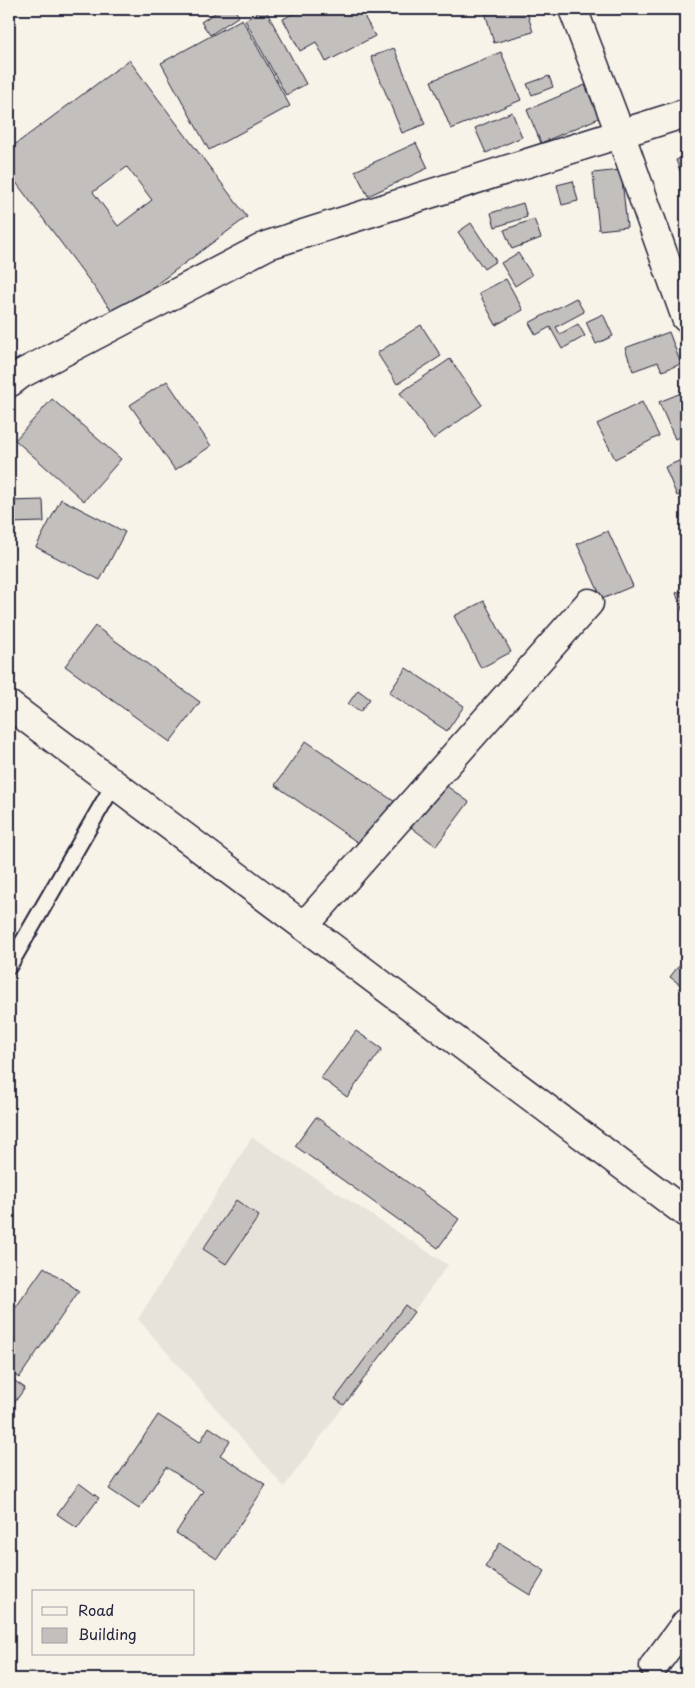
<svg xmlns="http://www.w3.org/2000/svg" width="695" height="1688" font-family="'Playpen Sans',sans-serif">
<rect width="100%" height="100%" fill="#f7f3e8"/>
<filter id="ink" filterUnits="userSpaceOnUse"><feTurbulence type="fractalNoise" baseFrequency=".02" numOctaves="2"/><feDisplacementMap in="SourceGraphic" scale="10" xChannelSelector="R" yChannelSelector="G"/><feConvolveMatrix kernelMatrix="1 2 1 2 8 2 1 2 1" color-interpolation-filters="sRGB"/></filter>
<g filter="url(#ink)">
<path fill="#e7e3db" d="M252,1137L448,1265L284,1487L138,1319Z"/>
<g fill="#c2bfbd" stroke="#22223b" fill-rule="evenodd">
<path d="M221,9H234L239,16L210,35L201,22Z"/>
<path d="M265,9L306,84L286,95L245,20Z"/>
<path d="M294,9H378L379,10L365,18L375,36L326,62L316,42L300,51L283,19L296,12Z"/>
<path d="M497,9H526L533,32L494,43L485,12Z"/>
<path d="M242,19L290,106L209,150L161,63Z"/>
<path d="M394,48L425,124L402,133L371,57Z"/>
<path d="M501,52L521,100L451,129L431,81Z"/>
<path d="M129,60L247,217L115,315L9,173V149ZM127,167L152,200L118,226L93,192Z"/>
<path d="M549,76L553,87L532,95L527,84Z"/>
<path d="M585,85L599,118L541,143L527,110Z"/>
<path d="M512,112L522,137L486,153L475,128Z"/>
<path d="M416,143L428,168L368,196L355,171Z"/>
<path d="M686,156V187L676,160Z"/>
<path d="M621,170L627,227L599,230L593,173Z"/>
<path d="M573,181L578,201L562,205L557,185Z"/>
<path d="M523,203L527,217L495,227L491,213Z"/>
<path d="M534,219L541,238L512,249L504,230Z"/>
<path d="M471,223L496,261L484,269L458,232Z"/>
<path d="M518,253L532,275L515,286L501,263Z"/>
<path d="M506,279L523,310L496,325L479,293Z"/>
<path d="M576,298L584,312L556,327L560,334L578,324L585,336L562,349L550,327L536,335L529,323Z"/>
<path d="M603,314L613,336L596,344L586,322Z"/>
<path d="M421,325L441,356L397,384L377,353Z"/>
<path d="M669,332L681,364L662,371L658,362L633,371L625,348Z"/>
<path d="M450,359L482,405L433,439L400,393Z"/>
<path d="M167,381L211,446L175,470L130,405Z"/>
<path d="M686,391V435L675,439L659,402Z"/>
<path d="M52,399L121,459L84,501L15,440Z"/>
<path d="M642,402L659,436L615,459L597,424Z"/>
<path d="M686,458V492L677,496L665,467Z"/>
<path d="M61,499L125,532L100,580L36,547Z"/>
<path d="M43,500L44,522L9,523V501Z"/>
<path d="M608,531L633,586L602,599L577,544Z"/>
<path d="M686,590V620L676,593Z"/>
<path d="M484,601L511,652L481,668L454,616Z"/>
<path d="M95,626L200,702L170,742L65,666Z"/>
<path d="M406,668L464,706L447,731L389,693Z"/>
<path d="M358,690L370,699L360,712L348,704Z"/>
<path d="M306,741L401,806L370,851L275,785Z"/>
<path d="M441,782L469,802L436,846L408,825Z"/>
<path d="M686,956V989L670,977Z"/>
<path d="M356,1031L382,1049L347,1097L321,1078Z"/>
<path d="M316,1117L459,1219L438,1248L295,1146Z"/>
<path d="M236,1200L259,1216L226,1264L203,1249Z"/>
<path d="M44,1267L79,1291L19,1378L9,1371V1317Z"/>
<path d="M405,1305L414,1312L344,1405L335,1399Z"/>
<path d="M9,1377L25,1388L14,1403L9,1399Z"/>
<path d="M158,1415L200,1442L209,1427L230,1441L220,1455L266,1485L217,1559L176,1533L203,1491L166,1467L139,1509L109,1489Z"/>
<path d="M79,1483L99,1498L77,1528L57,1514Z"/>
<path d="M500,1543L545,1571L530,1595L485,1567Z"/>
</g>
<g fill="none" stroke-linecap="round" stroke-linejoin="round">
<defs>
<path id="lane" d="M9,966L114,784"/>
<g id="street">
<path d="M9,383L21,374L268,245L686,113"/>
<path d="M304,926L589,603"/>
<path d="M654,1666L686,1623"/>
</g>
<g id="secondary">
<path d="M573,9L620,133L686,318"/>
<path d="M9,705L686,1213"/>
</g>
</defs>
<use href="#lane" stroke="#22223b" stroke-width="19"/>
<use href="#street" stroke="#22223b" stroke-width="31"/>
<use href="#secondary" stroke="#22223b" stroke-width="31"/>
<use href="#lane" stroke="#f7f3e8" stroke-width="15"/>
<use href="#street" stroke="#f7f3e8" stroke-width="28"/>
<use href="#secondary" stroke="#f7f3e8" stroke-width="28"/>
</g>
</g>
<rect width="695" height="1688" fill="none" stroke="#f7f3e8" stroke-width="30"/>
<rect x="15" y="15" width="665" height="1658" fill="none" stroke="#22223b" stroke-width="2" filter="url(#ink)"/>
<rect x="32" y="1590" width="162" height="65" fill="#f7f3e8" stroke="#a29fa3"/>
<rect x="42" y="1607" width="25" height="8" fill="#f7f3e8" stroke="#a29fa3"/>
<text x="78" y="1616" font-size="15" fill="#22223b">Road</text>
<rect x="42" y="1628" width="25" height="15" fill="#c2bfbd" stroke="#a29fa3"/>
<text x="78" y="1640" font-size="15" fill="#22223b">Building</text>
</svg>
